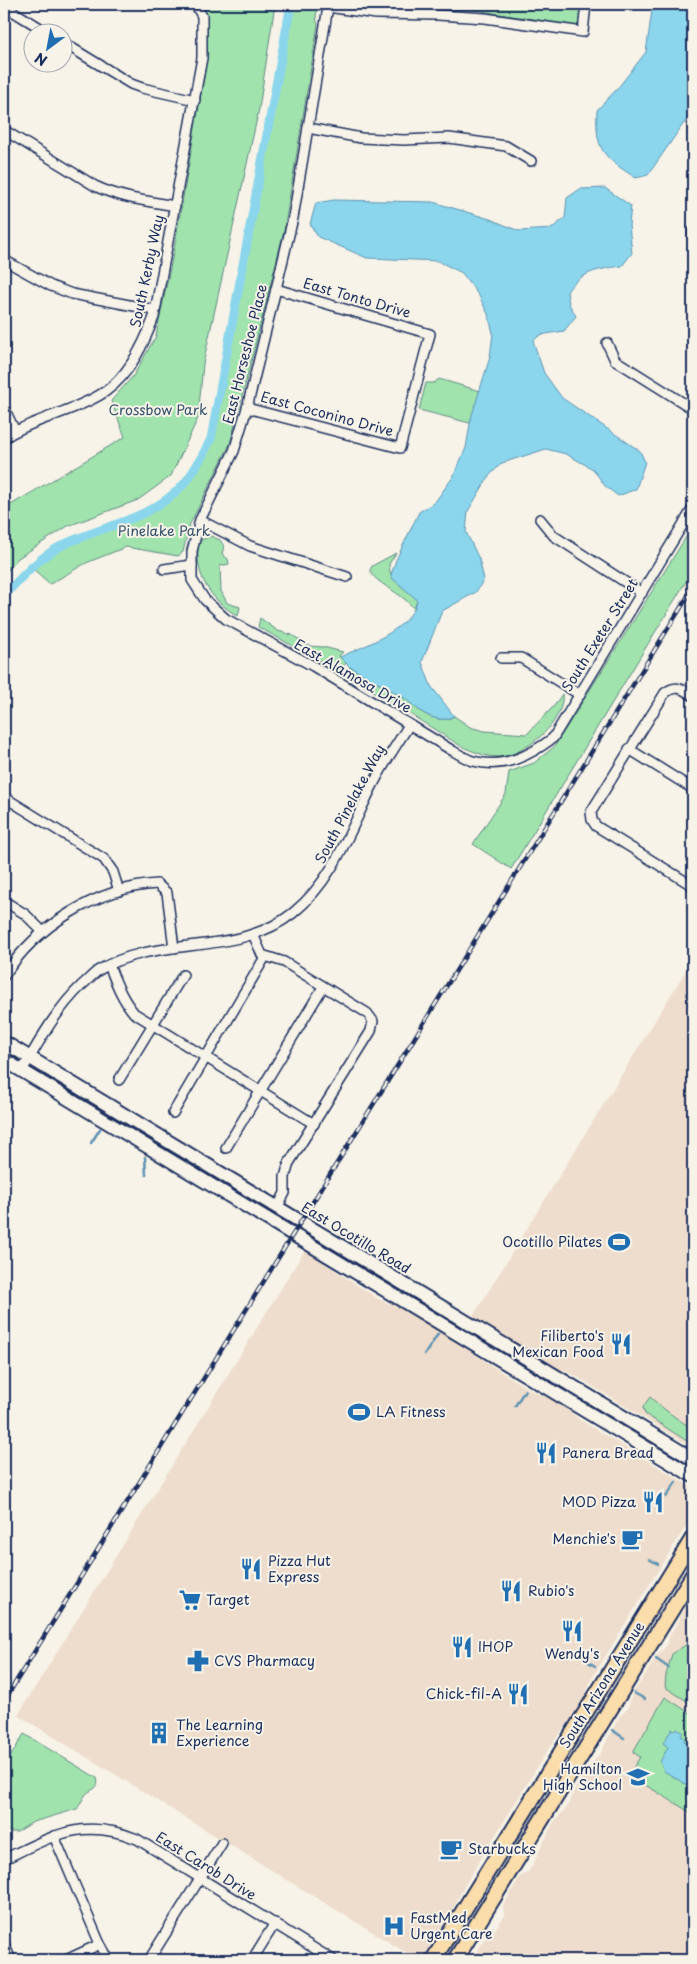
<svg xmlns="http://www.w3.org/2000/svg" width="697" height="1964" viewBox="0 0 697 1964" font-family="'Playpen Sans',sans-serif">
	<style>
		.built { fill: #edc }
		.green { fill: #a1e3ac; stroke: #5e8985 }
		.water { fill: #8bd6ec; stroke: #5e93b3 }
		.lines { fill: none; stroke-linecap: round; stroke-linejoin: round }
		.stream { stroke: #5e93b3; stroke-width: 2.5 }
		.canal { stroke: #8bd6ec; stroke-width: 9 }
		.minor-casing { stroke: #1b2f5e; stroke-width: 12 }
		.secondary-casing { stroke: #1b2f5e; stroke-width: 16 }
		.primary-casing { stroke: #1b2f5e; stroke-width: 18 }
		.minor { stroke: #f7f3e8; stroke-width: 9 }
		.secondary { stroke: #f7f3e8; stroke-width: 12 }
		.primary { stroke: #fbddab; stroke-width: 14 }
		.rail-casing { stroke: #1b2f5e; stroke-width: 4.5 }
		.rail { stroke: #f7f3e8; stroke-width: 2.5; stroke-dasharray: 8; stroke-linecap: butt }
		.labels { text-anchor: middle; stroke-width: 4; stroke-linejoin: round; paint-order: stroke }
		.street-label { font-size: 14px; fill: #1b2f5e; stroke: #f7f3e8 }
		.park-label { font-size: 14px; fill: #36536e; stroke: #f7f3e8 }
		.poi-label { font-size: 14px; fill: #1b2f5e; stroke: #f7f3e8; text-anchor: start }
	</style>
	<rect width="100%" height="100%" fill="#f7f3e8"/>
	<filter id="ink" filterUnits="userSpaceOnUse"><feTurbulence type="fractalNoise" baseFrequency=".02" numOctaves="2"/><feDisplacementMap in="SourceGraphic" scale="10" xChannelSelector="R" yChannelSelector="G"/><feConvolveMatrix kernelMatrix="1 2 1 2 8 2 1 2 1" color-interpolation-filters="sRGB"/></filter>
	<g filter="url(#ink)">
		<g class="built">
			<path d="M693 959V1448L574 1375 544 1362 472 1318Z"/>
			<path d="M305 1250 349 1280 382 1301 403 1308 444 1333 501 1372 532 1391 557 1401 580 1420 693 1488V1518L684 1529 592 1678 581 1705 549 1748 466 1883 449 1916 422 1960H418L18 1715Z"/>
			<path d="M693 1602V1960H471L486 1937 493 1933 504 1916 503 1906 519 1878 530 1870 553 1823 568 1806 576 1787 589 1766 600 1754 619 1717 628 1708 632 1695 657 1656 667 1645 670 1635 685 1609Z"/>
		</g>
		<g class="green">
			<path d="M197 4H275L259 109 203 364 198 418 171 476 138 500 68 526 18 558 4 575V509L125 437 111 401 134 375 156 336 174 249 205 71 206 15Z"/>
			<path d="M293 4H323C315 8 315 17 318 25L284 231 238 413 230 444 189 526 183 552 178 556 126 547 86 563 50 584 32 568C43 560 53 552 64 546 104 526 148 523 181 490 194 476 203 458 211 441Z"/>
			<path d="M347 4H582L580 22 575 27 476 10 368 6Z"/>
			<path d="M439 379 480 391 470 423 419 410 426 383H434Z"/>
			<path d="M693 526V570L511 869 473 844 506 794 509 772 534 763 554 747Z"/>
			<path d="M211 536 220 540 224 546 222 554 228 559 229 564 220 566 221 591 227 603 240 607 238 616C210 600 193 574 199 541Z"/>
			<path d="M396 553 389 564C390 586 407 585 417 601L414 609C411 605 407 601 403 598 394 590 372 580 370 570L372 566Z"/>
			<path d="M260 618 278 631 292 635 309 646 323 647 343 652 339 656 346 663 339 671 258 627Z"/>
			<path d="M350 667 406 699C418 711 438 726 454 716L470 727 484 731 527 734 554 706 562 694C566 721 525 756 498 757 485 757 472 751 461 746L344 673Z"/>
			<path d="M650 1397C663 1409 677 1419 693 1429V1445L645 1414 643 1407Z"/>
			<path d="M693 1640V1705L665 1687 666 1675 672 1654Z"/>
			<path d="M665 1697 693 1715V1814L629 1775 640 1757 633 1752Z"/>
			<path d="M24 1734 97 1778C100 1789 93 1788 86 1794 83 1798 80 1805 77 1809L33 1822 17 1832H9L4 1825V1767Z"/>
		</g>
		<g class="water">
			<path d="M653 4H693V110L648 175 636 178C603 157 595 151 597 110L617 89 646 52Z"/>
			<path d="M605 188 631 206 629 225 632 253 622 266C600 269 579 272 567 292L569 304 576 316 564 331 540 335 533 341 544 373 562 398 640 451 645 462 636 489 618 496 605 486 593 469 566 454 546 449 502 463 489 476 468 511 466 532 479 559 484 579 476 592 442 611 422 662 431 686 454 716C438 726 418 711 406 699L350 667 340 657C364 646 410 630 417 601L414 597 393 579 391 575 396 560 419 512 435 502 453 477 466 448 471 418 490 357 493 333 488 314 479 296 462 273 438 261 367 258 318 237 310 224 316 203 334 200 433 202 490 219 519 231 551 229 565 218 567 198 580 189Z"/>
			<path d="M677 1728 683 1732 681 1736 685 1738 684 1741 693 1747V1775L687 1785 664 1771 660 1762 668 1747 663 1743 672 1729 675 1730Z"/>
		</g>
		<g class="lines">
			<g class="stream">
				<path d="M91 1143 100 1129"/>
				<path d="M145 1157 146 1175"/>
				<path d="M425 1354 438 1334"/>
				<path d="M515 1406 525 1390"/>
				<path d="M666 1497 676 1482"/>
				<path d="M649 1559 658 1564"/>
				<path d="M656 1659 669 1668"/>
				<path d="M587 1661 595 1666"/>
				<path d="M634 1693 645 1699"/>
				<path d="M612 1730 624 1738"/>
			</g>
			<path class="canal" d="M4 596C22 576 40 556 65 544 106 525 151 519 183 485 195 472 203 454 211 439L291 4"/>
			<g class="minor-casing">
				<g id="minor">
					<path d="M586 4 583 32 485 18 438 15 376 14 328 7 293 218 276 289 247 408 234 451 200 520 192 551V580L205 600 226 619 313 666 453 751C459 754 466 759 473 761 504 769 529 756 553 738L693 508"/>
					<path d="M4 6 47 32"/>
					<path d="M62 42 131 84 142 88 195 100"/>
					<path d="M308 128 361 138 404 140 449 138 506 146 531 161"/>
					<path d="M4 130 95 186C120 198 147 201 175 206"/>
					<path d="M693 231V233"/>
					<path d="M4 260 51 286 72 294 155 310"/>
					<path d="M607 343 615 360 693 409"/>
					<path d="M4 408 15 431"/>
					<path d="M247 408 400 448 430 334 276 289"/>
					<path d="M4 438C20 427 39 421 57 414 73 408 92 401 106 391 130 374 144 344 154 317L202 58V16L195 4"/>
					<path d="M540 519 554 536 642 593"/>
					<path d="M200 520 250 546 347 577"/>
					<path d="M164 569 192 565"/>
					<path d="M501 658H521L580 695"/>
					<path d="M693 696C683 689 676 684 665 693L591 812 592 820 596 826 693 886"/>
					<path d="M629 749 693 789"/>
					<path d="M4 797 104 859 113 872 119 891"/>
					<path d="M4 901 25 914 43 932"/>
					<path d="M253 934 262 955 284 962 367 1013 373 1021 371 1031 289 1163 285 1177V1193L277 1208"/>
					<path d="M109 965C116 983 122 999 134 1013L314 1124"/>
					<path d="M4 976C36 926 97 888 157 884L167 893 174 948"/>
					<path d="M22 1071C40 1040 56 1010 82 985 88 980 93 974 99 970 159 934 237 958 293 913 335 879 350 829 374 783 384 763 397 744 409 725"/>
					<path d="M119 1080 183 975"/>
					<path d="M173 1113 265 957"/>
					<path d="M226 1148 323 987"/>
					<path d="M54 1836 100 1944 109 1960"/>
					<path d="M4 1859C53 1836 82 1817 137 1839L333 1960"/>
					<path d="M4 1944 11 1960"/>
					<path d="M66 1960 100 1944"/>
					<path d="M149 1960 222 1843"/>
					<path d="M252 1960 275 1923"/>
				</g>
			</g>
			<g class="secondary-casing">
				<g id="secondary">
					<path d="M4 1042 693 1459"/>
					<path d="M4 1060 693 1476"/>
				</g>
			</g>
			<g class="primary-casing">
				<g id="primary">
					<path d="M433 1960 693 1538"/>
					<path d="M455 1960 693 1575"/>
				</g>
			</g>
			<use href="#minor" class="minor"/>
			<use href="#secondary" class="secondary"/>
			<use href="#primary" class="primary"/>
			<g class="rail-casing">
				<path id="rail" d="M4 1701 693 588"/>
			</g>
			<use href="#rail" class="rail"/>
		</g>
	</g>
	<defs>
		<g id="stadium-bare" transform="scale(1.725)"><path d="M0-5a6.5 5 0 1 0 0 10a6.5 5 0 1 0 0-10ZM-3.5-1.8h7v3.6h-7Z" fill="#1f6fb2" stroke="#f7f3e8" stroke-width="2.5" paint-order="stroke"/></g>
		<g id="restaurant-bare" transform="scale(1.725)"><path d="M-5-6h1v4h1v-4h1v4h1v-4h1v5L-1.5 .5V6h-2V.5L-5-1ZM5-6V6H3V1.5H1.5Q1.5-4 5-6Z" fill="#1f6fb2" stroke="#f7f3e8" stroke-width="2.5" paint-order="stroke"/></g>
		<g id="cafe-bare" transform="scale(1.725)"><path d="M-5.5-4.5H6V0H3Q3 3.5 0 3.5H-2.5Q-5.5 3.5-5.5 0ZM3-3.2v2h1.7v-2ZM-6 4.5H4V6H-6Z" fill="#1f6fb2" stroke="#f7f3e8" stroke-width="2.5" paint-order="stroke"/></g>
		<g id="supermarket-bare" transform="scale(1.725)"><path d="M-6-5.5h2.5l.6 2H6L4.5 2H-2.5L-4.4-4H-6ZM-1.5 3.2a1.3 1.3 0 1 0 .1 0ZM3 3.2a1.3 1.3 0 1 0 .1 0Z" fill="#1f6fb2" stroke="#f7f3e8" stroke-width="2.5" paint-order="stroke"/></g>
		<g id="pharmacy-bare" transform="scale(1.725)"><path d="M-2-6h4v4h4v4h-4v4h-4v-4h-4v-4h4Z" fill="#1f6fb2" stroke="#f7f3e8" stroke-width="2.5" paint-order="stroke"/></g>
		<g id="building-bare" transform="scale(1.725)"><path d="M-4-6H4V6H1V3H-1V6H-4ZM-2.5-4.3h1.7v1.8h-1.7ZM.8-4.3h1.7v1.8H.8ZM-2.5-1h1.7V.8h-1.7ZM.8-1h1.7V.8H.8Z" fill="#1f6fb2" stroke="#f7f3e8" stroke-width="2.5" paint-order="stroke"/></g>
		<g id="school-bare" transform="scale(1.725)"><path d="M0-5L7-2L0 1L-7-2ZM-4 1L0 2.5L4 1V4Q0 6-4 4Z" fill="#1f6fb2" stroke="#f7f3e8" stroke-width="2.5" paint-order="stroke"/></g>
		<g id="hospital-bare" transform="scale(1.725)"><path d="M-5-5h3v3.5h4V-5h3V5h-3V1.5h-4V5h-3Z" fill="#1f6fb2" stroke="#f7f3e8" stroke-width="2.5" paint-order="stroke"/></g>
	</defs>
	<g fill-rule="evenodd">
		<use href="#stadium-bare" x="619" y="1242"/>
		<use href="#restaurant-bare" x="621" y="1344"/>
		<use href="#stadium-bare" x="359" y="1412"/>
		<use href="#restaurant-bare" x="546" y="1453"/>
		<use href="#restaurant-bare" x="653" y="1502"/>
		<use href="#cafe-bare" x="632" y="1539"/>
		<use href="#restaurant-bare" x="251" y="1569"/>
		<use href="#restaurant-bare" x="511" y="1591"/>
		<use href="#supermarket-bare" x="190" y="1600"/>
		<use href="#restaurant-bare" x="572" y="1631"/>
		<use href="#restaurant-bare" x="462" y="1647"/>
		<use href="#pharmacy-bare" x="198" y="1661"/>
		<use href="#restaurant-bare" x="518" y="1694"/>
		<use href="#building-bare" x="159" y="1733"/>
		<use href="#school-bare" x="638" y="1777"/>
		<use href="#cafe-bare" x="451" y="1849"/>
		<use href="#hospital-bare" x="394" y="1926"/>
	</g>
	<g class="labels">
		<g class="street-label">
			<text transform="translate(147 271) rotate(-78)" y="5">South Kerby Way</text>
			<text transform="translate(357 298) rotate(16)" y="5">East Tonto Drive</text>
			<text transform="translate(245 354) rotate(-76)" y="5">East Horseshoe Place</text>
			<text transform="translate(327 414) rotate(15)" y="5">East Coconino Drive</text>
			<text transform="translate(600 635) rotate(-58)" y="5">South Exeter Street</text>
			<text transform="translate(353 676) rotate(30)" y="5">East Alamosa Drive</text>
			<text transform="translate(350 804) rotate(-62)" y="5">South Pinelake Way</text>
			<text transform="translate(356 1238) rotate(31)" y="5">East Ocotillo Road</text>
			<text transform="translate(602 1685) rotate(-58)" y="5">South Arizona Avenue</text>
			<text transform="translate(206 1866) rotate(32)" y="5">East Carob Drive</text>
		</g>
		<g class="park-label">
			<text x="158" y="415">Crossbow Park</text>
			<text x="164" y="536">Pinelake Park</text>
		</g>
		<g class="poi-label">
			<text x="602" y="1247" text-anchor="end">Ocotillo Pilates</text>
			<text x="604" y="1341" text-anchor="end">Filiberto's<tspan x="604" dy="16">Mexican Food</tspan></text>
			<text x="376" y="1417">LA Fitness</text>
			<text x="562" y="1458">Panera Bread</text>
			<text x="636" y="1507" text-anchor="end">MOD Pizza</text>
			<text x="616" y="1544" text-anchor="end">Menchie's</text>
			<text x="268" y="1566">Pizza Hut<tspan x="268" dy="16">Express</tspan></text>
			<text x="528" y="1596">Rubio's</text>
			<text x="206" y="1605">Target</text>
			<text x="478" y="1652">IHOP</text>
			<text x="572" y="1659" text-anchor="middle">Wendy's</text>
			<text x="214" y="1666">CVS Pharmacy</text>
			<text x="502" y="1699" text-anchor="end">Chick-fil-A</text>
			<text x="176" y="1730">The Learning<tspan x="176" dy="16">Experience</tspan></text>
			<text x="622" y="1774" text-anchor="end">Hamilton<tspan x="622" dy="16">High School</tspan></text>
			<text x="468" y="1854">Starbucks</text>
			<text x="410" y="1923">FastMed<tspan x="410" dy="16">Urgent Care</tspan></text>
		</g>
	</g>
	<rect width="697" height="1964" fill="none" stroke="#f7f3e8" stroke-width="20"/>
	<rect x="10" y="10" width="677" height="1944" fill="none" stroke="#1b2f5e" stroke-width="2" filter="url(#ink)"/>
	<g transform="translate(48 48) rotate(212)"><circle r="24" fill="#f7f3e8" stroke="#9fa5b1"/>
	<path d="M0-4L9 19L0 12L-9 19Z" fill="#1f6fb2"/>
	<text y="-8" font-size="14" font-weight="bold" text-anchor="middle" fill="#1b2f5e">N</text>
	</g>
</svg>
